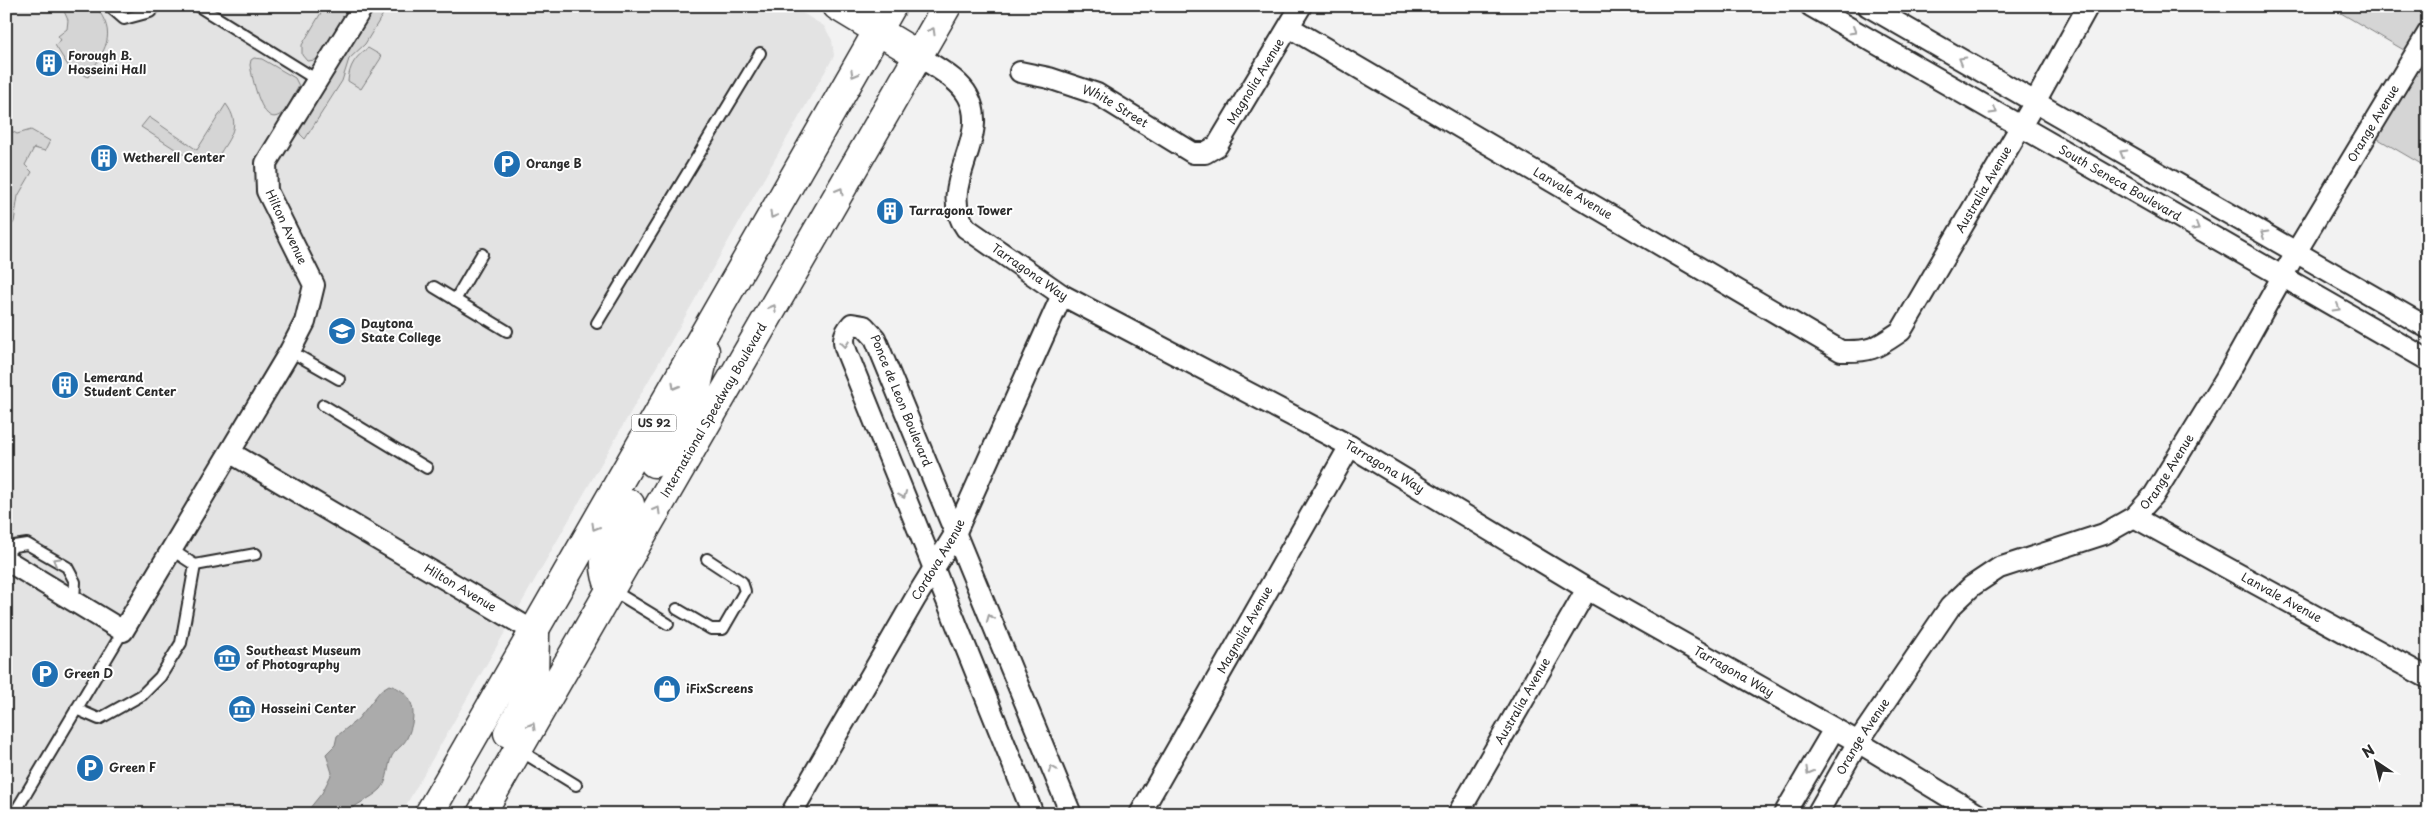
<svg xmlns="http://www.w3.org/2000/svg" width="2434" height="820" viewBox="0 0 2434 820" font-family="'Playpen Sans',sans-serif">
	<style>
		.built { fill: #e3e3e3 }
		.green { fill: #d5d5d5; stroke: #808080 }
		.water { fill: #ababab; stroke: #787878 }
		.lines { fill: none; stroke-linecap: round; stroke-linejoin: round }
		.lane-casing { stroke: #2b2b2b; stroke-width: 14 }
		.street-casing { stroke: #2b2b2b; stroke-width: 24 }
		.secondary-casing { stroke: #2b2b2b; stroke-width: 31 }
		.primary-casing { stroke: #2b2b2b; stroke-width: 31 }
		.lane { stroke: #fff; stroke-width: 10 }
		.street { stroke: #fff; stroke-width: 20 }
		.secondary { stroke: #fff; stroke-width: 28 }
		.primary { stroke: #fff; stroke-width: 28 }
		.oneway { stroke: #a0a0a0 }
		.labels { text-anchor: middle; stroke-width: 4; stroke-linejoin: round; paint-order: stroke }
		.shield { fill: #fff; stroke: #6b6b6b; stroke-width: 1 }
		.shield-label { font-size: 11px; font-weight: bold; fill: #2b2b2b }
		.poi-label { font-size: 12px; font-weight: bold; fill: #2b2b2b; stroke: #fff; text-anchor: start }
		.street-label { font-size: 12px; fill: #2b2b2b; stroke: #fff }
	</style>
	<rect width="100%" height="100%" fill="#f2f2f2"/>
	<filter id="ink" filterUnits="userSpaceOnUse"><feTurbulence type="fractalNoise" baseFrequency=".02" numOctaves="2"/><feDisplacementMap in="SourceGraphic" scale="10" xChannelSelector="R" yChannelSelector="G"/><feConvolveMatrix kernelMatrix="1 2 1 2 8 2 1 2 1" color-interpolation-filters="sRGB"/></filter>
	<g filter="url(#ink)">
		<path class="built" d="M6 6H791L824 26 832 40 834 56 401 814H6Z"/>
		<g class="green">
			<path d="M68 6H95C119 35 104 50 88 77L76 70 72 72 55 45 61 40 58 36 67 29 68 20 63 9Z"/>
			<path d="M325 6H351L316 60 307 61 302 55V45Z"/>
			<path d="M375 6H388L365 44 349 59 342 81 305 139 300 134 298 127Z"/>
			<path d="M2329 6H2428V168L2368 133 2414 56Z"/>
			<path d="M368 48 380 55 381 58 361 89 348 81C349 66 356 56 368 48Z"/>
			<path d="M254 58 262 59 295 78 299 86C294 94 289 107 282 113 262 132 252 75 250 65L251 60Z"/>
			<path d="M226 104C242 126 230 136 218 157L195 162 141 127 149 117 197 150Z"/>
			<path d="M6 128 17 134 31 130 50 141 45 151 34 148 25 165 32 172 18 196 14 222 6 234Z"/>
		</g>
		<path class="water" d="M389 685C415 692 418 715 407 738 404 745 396 749 392 756 387 766 389 779 381 789 371 799 356 803 346 814H305L322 793 332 773 326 754 335 745 337 736 358 719 381 690Z"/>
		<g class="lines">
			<g class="lane-casing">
				<g id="lane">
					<path d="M109 6 124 19 150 12 156 6"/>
					<path d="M198 6 317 80"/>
					<path d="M434 287 507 331"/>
					<path d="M455 300 482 254"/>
					<path d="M597 323 760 53"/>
					<path d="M290 351 339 379"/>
					<path d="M323 405 427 468"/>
					<path d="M172 550 195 565 256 554"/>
					<path d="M6 554 14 546 27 544 67 567 75 582 74 601"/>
					<path d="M612 590 668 624"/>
					<path d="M677 609 711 629H723L745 591 742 582 707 559"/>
					<path d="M76 709 99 719 142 695 160 677 173 656 181 643 195 565"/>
					<path d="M519 750 576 785"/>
					<path d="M14 814 123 631"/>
				</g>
			</g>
			<g class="street-casing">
				<g id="street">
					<path id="s1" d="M1811 6 2428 360"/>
					<path d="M1868 6 2428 328"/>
					<path id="s2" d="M1289 27 1841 351C1872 352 1876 348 1901 331L2035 102 2088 6"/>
					<path id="s3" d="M918 55C934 67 958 78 968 96 992 139 935 186 966 228L1062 295 1350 446 1587 589 1858 742 1977 814"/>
					<path id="s4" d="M1020 72 1049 78 1097 94 1193 153H1205L1217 146 1301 6"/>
					<path id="s5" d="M231 453 535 632"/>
					<path id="s6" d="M2134 517 2428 678"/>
					<path d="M6 560 123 631 290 351 305 322 314 285 267 191 266 163 363 6"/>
					<path id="s7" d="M791 814 915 599 955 534 1062 295"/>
					<path id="s8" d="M1033 814 847 353C842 341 843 334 852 324L864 326 875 338 1071 814"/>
					<path id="s9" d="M1140 814 1350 446"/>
					<path id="s10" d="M1458 814 1587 589"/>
					<path d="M1784 814 1834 729"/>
					<path id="s11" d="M1817 814 1858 742 1950 607 1972 586 1999 568 2104 534 2134 517 2154 495 2224 381 2296 252 2428 33"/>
				</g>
			</g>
			<g class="secondary-casing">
				<path id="secondary" d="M837 6 918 55"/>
			</g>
			<g class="primary-casing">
				<g id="primary">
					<path d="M654 463 697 387 705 351"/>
					<path d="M611 589C595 555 613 534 630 504"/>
					<path d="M508 733 520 711 534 679 535 634"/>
					<path d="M429 814 892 6"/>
					<path id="s12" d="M481 814 947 6"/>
				</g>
			</g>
			<use href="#lane" class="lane"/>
			<use href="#street" class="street"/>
			<use href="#secondary" class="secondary"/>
			<use href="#primary" class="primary"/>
		</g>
		<defs><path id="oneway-chevron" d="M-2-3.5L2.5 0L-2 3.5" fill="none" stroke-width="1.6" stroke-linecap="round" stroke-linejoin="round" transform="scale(1.25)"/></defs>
		<g class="oneway">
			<use href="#oneway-chevron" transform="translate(932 31) rotate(-60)"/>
			<use href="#oneway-chevron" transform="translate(1853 31) rotate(30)"/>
			<use href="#oneway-chevron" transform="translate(1962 60) rotate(-150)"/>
			<use href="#oneway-chevron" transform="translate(854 74) rotate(120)"/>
			<use href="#oneway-chevron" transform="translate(1994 111) rotate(30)"/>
			<use href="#oneway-chevron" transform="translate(2123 153) rotate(-150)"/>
			<use href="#oneway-chevron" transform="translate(840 191) rotate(-60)"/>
			<use href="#oneway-chevron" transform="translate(773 215) rotate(120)"/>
			<use href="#oneway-chevron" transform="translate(2196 227) rotate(30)"/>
			<use href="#oneway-chevron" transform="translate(2264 234) rotate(-150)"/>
			<use href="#oneway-chevron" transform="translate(773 308) rotate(-60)"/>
			<use href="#oneway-chevron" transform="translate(2337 308) rotate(30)"/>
			<use href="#oneway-chevron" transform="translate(845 344) rotate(83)"/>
			<use href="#oneway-chevron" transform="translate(675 386) rotate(120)"/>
			<use href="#oneway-chevron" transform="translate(903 495) rotate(68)"/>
			<use href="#oneway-chevron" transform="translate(657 510) rotate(-60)"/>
			<use href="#oneway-chevron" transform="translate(595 527) rotate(120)"/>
			<use href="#oneway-chevron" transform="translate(56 561) rotate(-150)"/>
			<use href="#oneway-chevron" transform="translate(990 618) rotate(-112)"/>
			<use href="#oneway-chevron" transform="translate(532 726) rotate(-60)"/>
			<use href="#oneway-chevron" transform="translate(1052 769) rotate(-112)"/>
			<use href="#oneway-chevron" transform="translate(1809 771) rotate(120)"/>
		</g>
	</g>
	<defs>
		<g id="building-disc" transform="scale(1.4375)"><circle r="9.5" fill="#1f6fb2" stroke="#fff"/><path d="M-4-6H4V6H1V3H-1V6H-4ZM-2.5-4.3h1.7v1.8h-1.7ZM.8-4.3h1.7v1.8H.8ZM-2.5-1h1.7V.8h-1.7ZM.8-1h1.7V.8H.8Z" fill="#fff"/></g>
		<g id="parking-disc" transform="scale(1.4375)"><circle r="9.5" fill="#1f6fb2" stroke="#fff"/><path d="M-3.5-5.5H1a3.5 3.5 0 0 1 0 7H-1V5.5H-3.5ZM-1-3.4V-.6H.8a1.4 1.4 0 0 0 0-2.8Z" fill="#fff"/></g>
		<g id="university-disc" transform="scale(1.4375)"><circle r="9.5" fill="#1f6fb2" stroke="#fff"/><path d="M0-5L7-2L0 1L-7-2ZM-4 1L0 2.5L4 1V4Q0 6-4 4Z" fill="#fff"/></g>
		<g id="museum-disc" transform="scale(1.4375)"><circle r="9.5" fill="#1f6fb2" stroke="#fff"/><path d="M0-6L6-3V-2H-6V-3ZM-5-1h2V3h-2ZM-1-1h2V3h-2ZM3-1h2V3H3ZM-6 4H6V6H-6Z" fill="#fff"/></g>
		<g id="shop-disc" transform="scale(1.4375)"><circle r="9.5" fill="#1f6fb2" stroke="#fff"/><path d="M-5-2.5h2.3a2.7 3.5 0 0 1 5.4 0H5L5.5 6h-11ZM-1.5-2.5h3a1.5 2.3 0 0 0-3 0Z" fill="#fff"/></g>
	</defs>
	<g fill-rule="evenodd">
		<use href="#building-disc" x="49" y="63"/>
		<use href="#building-disc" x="104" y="158"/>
		<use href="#parking-disc" x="507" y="164"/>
		<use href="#building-disc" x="890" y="211"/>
		<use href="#university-disc" x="342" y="331"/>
		<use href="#building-disc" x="65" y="385"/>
		<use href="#museum-disc" x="227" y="658"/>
		<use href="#parking-disc" x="45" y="674"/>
		<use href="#shop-disc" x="667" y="689"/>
		<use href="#museum-disc" x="242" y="709"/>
		<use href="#parking-disc" x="90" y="768"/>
	</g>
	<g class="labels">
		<rect class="shield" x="631.5" y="414.5" width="45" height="17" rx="4"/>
		<g class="shield-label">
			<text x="654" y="427">US 92</text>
		</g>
		<g class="poi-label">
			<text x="68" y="60">Forough B.<tspan x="68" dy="14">Hosseini Hall</tspan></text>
			<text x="123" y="162">Wetherell Center</text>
			<text x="526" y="168">Orange B</text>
			<text x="909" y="215">Tarragona Tower</text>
			<text x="361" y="328">Daytona<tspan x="361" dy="14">State College</tspan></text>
			<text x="84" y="382">Lemerand<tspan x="84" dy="14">Student Center</tspan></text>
			<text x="246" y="655">Southeast Museum<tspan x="246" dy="14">of Photography</tspan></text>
			<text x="64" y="678">Green D</text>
			<text x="686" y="693">iFixScreens</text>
			<text x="261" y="713">Hosseini Center</text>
			<text x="109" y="772">Green F</text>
		</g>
		<g class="street-label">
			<text dy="4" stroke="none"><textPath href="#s4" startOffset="294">Magnolia Avenue</textPath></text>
			<text dy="4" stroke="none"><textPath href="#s4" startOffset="102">White Street</textPath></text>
			<text dy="4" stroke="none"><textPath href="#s11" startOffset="915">Orange Avenue</textPath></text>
			<text dy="4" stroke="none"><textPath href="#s1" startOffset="356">South Seneca Boulevard</textPath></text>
			<text dy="4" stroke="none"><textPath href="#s2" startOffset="869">Australia Avenue</textPath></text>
			<text dy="4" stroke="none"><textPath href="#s2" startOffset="329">Lanvale Avenue</textPath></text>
			<text transform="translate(286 227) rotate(65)" y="4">Hilton Avenue</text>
			<text dy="4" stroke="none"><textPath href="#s3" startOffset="280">Tarragona Way</textPath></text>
			<text dy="4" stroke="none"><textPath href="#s8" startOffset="625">Ponce de Leon Boulevard</textPath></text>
			<text dy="4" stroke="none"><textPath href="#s12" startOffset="466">International Speedway Boulevard</textPath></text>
			<text dy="4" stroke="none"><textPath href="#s3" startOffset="685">Tarragona Way</textPath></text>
			<text dy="4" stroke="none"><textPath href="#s11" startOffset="510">Orange Avenue</textPath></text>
			<text dy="4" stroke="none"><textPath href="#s7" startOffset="294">Cordova Avenue</textPath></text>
			<text dy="4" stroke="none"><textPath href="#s5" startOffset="266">Hilton Avenue</textPath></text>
			<text dy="4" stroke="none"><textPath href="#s6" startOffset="168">Lanvale Avenue</textPath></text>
			<text dy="4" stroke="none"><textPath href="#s9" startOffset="212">Magnolia Avenue</textPath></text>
			<text dy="4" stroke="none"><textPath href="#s3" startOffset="1090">Tarragona Way</textPath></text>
			<text dy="4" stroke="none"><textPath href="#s10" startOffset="130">Australia Avenue</textPath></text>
			<text dy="4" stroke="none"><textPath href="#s11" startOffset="90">Orange Avenue</textPath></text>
		</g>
	</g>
	<rect width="2434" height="820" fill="none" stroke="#fff" stroke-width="25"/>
	<rect x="12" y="12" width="2409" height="795" fill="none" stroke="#2b2b2b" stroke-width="2" filter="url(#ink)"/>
	<g transform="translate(2376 762) rotate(325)" stroke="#ffffff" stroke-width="4" paint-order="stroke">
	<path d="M0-4L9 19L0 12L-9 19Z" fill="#2b2b2b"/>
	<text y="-8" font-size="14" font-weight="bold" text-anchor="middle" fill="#2b2b2b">N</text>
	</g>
</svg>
